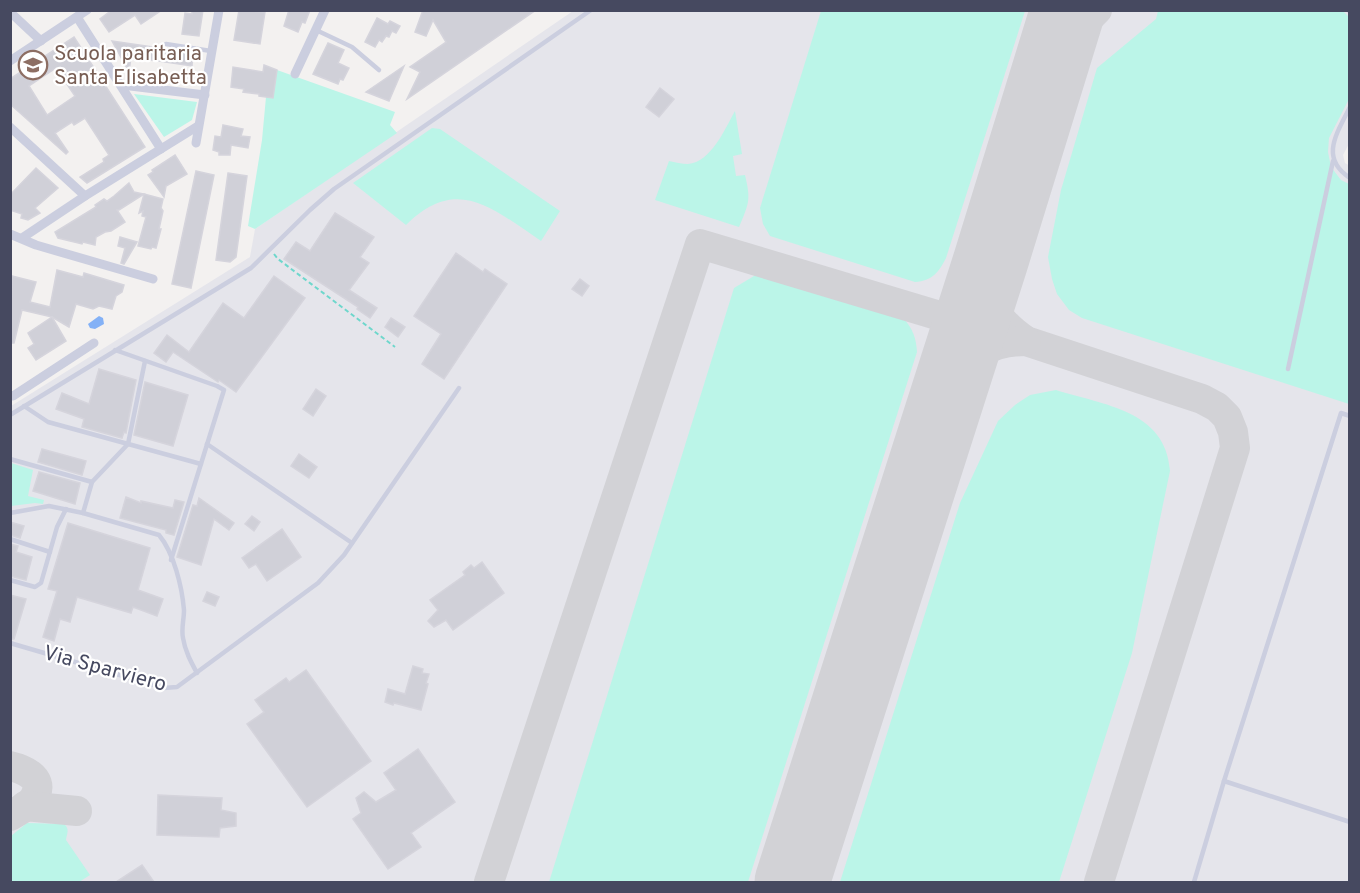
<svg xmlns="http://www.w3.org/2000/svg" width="1360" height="893" viewBox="0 0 1360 893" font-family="Overpass,sans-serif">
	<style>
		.airport { fill: #e5e5eb }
		.green { fill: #bbf5e8 }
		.water { fill: #83b1f6 }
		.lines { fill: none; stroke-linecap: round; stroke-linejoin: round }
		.taxiway { stroke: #d2d2d6; stroke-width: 30 }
		.runway { stroke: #d2d2d6; stroke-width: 75 }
		.building { fill: #d0d0d8; stroke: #d5d4dc; stroke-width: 1.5; fill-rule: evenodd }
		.path { stroke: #6ed7cc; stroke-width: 2; stroke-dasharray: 4.5 3; stroke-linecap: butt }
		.service { stroke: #cbcedf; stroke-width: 4.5 }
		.minor { stroke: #cbcedf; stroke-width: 9 }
		.labels { text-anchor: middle; stroke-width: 4.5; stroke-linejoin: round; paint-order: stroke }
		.education-label { font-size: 21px; fill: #785e54; stroke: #fff; text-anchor: start }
		.street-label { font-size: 21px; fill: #464960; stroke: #fff }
	</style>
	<rect width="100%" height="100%" fill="#f3f1f0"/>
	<path class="airport" d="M573 11H1349L1350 142 1343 155 1345 163 1350 166 1349 882H11V406L250 257 255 229Z"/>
	<g class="green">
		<path d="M1342 10 1349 17V99L1329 138 1328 152 1331 167 1341 180 1349 184V404L1082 318 1069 310 1057 294 1052 279 1048 257 1061 190 1097 68 1156 19 1158 11Z"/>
		<path d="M821 11H1025L946 258C939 272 932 281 915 282L770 236 763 224 760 208Z"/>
		<path d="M277 70 395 112 390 125 397 133 255 229 248 226 262 140 266 97Z"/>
		<path d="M134 94 197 102 192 120 164 137Z"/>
		<path d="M735 111 742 154 733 156 736 176 745 175C751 200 749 203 739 227L655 200 669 161C675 162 682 164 688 164 711 162 725 129 735 111Z"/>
		<path d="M432 128 440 129 560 211 541 241C493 209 457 174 406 225L353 183Z"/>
		<path d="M765 275 904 319C913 329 916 338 917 352L748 882H549L734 288 754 276Z"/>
		<path d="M1056 390C1103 405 1166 410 1170 471L1132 653 1059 882H840L960 503 998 421 1015 405 1030 395Z"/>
		<path d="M11 463 33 470 28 496 44 500 43 504 35 503 11 506Z"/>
		<path d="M27 823 64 824C70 829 67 833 66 840L90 875 79 882H11V836Z"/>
	</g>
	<path class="water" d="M99 316 103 318 104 324 95 329 90 328 88 324Z"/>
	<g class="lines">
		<g class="taxiway">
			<path d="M1053 58 1065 42 1097 10"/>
			<path d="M991 260C986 300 992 318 1026 341L1202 399 1217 407 1227 417 1233 432 1235 448 1099 882"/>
			<path d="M950 386C970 356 988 341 1026 341"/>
			<path d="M10 766C23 769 43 777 36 794 33 804 18 811 10 816"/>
			<path d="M25 806 77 811"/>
			<path d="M489 882 700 244 970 325"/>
		</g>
		<path class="runway" d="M792 882 991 260 1068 10"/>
	</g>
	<g class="building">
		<path d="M112 10H162L141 24 135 15 109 32 100 19Z"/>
		<path d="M192 10H203L199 36 182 34 185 13 192 14Z"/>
		<path d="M239 10 265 12 260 44 234 40Z"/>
		<path d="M289 10H310L305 23 302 22 298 32 284 26Z"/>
		<path d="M423 10H536L407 99 420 72 410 67 446 42 433 20 426 36 415 32Z"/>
		<path d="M377 18 388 24 390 21 400 26 396 33 392 31 389 37 386 36 382 42 379 40 375 47 365 42Z"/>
		<path d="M74 37 145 147 87 183 80 177 104 162 103 159 109 155 85 118 74 125 72 122 55 133 68 152 66 154 10 104V79ZM56 68 75 96 47 115 29 86Z"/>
		<path d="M112 41 193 53 192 66 131 57 129 72Z"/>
		<path d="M328 43 344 50 338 63 349 68 343 80 340 79 338 84 313 74Z"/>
		<path d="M264 65 277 70 273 98 259 96V94L243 92 244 89 231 87 233 67 263 72Z"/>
		<path d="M404 66 389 101 366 92Z"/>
		<path d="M660 88 674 99 659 117 646 107Z"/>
		<path d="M223 125 243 129 241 136 250 137 248 148 231 145 230 155H219V152L213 150 215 136 221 137Z"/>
		<path d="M175 155 187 174 166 186 164 197 148 175 153 172 152 170Z"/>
		<path d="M36 168 58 188 35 208 40 213 28 220 21 218 22 214 10 210V195Z"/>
		<path d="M196 171 214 175 191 288 172 284Z"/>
		<path d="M228 173 247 176 236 257 230 262 216 260Z"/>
		<path d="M129 183 134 192 144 194 119 210H117L125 222 111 231 105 232 96 237 95 245 83 242 82 244 58 238 55 232 96 207 95 205 104 199 107 201 114 196Z"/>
		<path d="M144 194 163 199 161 208 163 211 159 229H161L156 248 152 247 151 249 138 246 146 217 142 216 143 211 139 213Z"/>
		<path d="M335 213 374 237 360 257 369 263 349 290 377 308 370 318 357 309 358 307 284 259 296 242 310 251Z"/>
		<path d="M120 237 137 242 124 264 121 263 125 248 118 246Z"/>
		<path d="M456 253 483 272 485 269 507 284 444 379 422 364 441 334 414 316Z"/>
		<path d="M57 270 83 277 84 273 124 285 122 292 116 296 112 309 99 306 93 309 76 304 69 327 52 317 22 310 14 343H10L12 276 36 282 30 302 50 307Z"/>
		<path d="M274 276 305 298 236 392 219 380 218 382 173 352 166 362 154 353 167 335 189 352 223 303 244 318Z"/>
		<path d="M580 279 589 286 582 296 572 289Z"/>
		<path d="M52 317 66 341 36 360 28 348 34 344 28 333Z"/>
		<path d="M391 318 405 327 398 337 385 327Z"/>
		<path d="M99 369 136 380 126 433 124 432 122 438 82 427 84 419 56 409 62 393 89 404Z"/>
		<path d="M145 382 188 395 173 446 134 435Z"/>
		<path d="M316 389 326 396 313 416 303 409Z"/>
		<path d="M42 449 86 461 82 475 38 462Z"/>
		<path d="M299 454 317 467 309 478 291 466Z"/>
		<path d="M39 472 80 483 75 504 33 491Z"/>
		<path d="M126 497 141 503V501L173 508 175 500 184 502 174 535 166 533V530L120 518Z"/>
		<path d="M199 498 234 523 229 530 214 519 201 565 177 557 193 505 197 506Z"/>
		<path d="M252 516 260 522 254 531 245 524Z"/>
		<path d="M10 522 24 526 20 538 10 535Z"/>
		<path d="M68 523 150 548 138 590 163 599 157 616 133 607 131 613 77 597 70 622 60 619 54 641 43 637 57 591 48 589Z"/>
		<path d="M282 529 301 557 267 581 256 564 249 568 242 558Z"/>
		<path d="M10 544 18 546 16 552 32 557 26 580 10 576Z"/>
		<path d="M482 562 504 593 453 630 446 620 434 627 428 621 438 610 430 600 465 575 463 572 471 565 474 568Z"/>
		<path d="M207 592 219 597 215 606 203 601Z"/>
		<path d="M10 595 26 599 14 639H10Z"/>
		<path d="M413 666 423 669 422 673 429 674 426 683 428 684 421 710 394 703 393 705 385 702 388 689 405 694Z"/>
		<path d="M306 670 371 761 307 807 247 724 264 712 255 700 286 678 289 682Z"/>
		<path d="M418 749 455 802 411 833 421 847 388 869 353 819 361 813 356 798 364 792 376 802 396 790 384 773Z"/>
		<path d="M158 795 222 798 221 810 236 813V826L220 828 219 837 157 835Z"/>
		<path d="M142 865 154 882H116Z"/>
	</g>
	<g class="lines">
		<path class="path" d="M274 254 278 259 395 347"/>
		<g class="service">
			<path d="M1348 10 1350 12"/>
			<path d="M316 30 352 47 379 70"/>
			<path d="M166 44 211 51"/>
			<path d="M1350 107C1337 133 1319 158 1350 178"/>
			<path d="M115 350 217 386 224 390 171 560"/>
			<path d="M1288 369 1333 161"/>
			<path d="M24 406 48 422 201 464"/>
			<path d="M10 415 251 268 310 210 334 189 591 10"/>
			<path d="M207 444 352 543"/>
			<path d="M10 459 92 482"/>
			<path d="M10 513 49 506 83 513 159 535C174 553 182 587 184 610 184 620 181 629 183 638 185 651 191 662 197 673"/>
			<path d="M83 513 92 482 128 444 145 361"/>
			<path d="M10 539 50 552"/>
			<path d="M10 580 35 587 41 583 57 527 66 509"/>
			<path d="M10 643 164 688 177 687 318 583 344 555 459 388"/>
			<path d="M1224 781 1341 413 1350 416"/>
			<path d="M1194 882 1224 781 1350 822"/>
		</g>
		<g class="minor">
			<path d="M10 12 41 41"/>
			<path d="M77 17 161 149"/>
			<path d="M10 61 87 10"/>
			<path d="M295 74 325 10"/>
			<path d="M122 85 205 95"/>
			<path d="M10 127 85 196"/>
			<path d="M196 143 219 10"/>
			<path d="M10 234 36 245 153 279"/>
			<path d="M22 238 85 196 198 126"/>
			<path d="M10 395 13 396 94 343"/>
		</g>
	</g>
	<defs>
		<g id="school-ring" transform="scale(1.5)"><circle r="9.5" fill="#fff" stroke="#8d6e63" stroke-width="1.5"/><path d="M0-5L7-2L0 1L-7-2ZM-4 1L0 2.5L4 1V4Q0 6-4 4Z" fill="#8d6e63"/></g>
	</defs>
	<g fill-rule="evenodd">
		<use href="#school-ring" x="33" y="65"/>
	</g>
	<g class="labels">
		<g class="education-label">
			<text x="54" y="60">Scuola paritaria<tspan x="54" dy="24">Santa Elisabetta</tspan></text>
		</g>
		<g class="street-label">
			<text transform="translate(105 668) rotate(15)" y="7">Via Sparviero</text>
		</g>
	</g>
	<rect width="1360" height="893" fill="none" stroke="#464960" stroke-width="24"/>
</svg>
